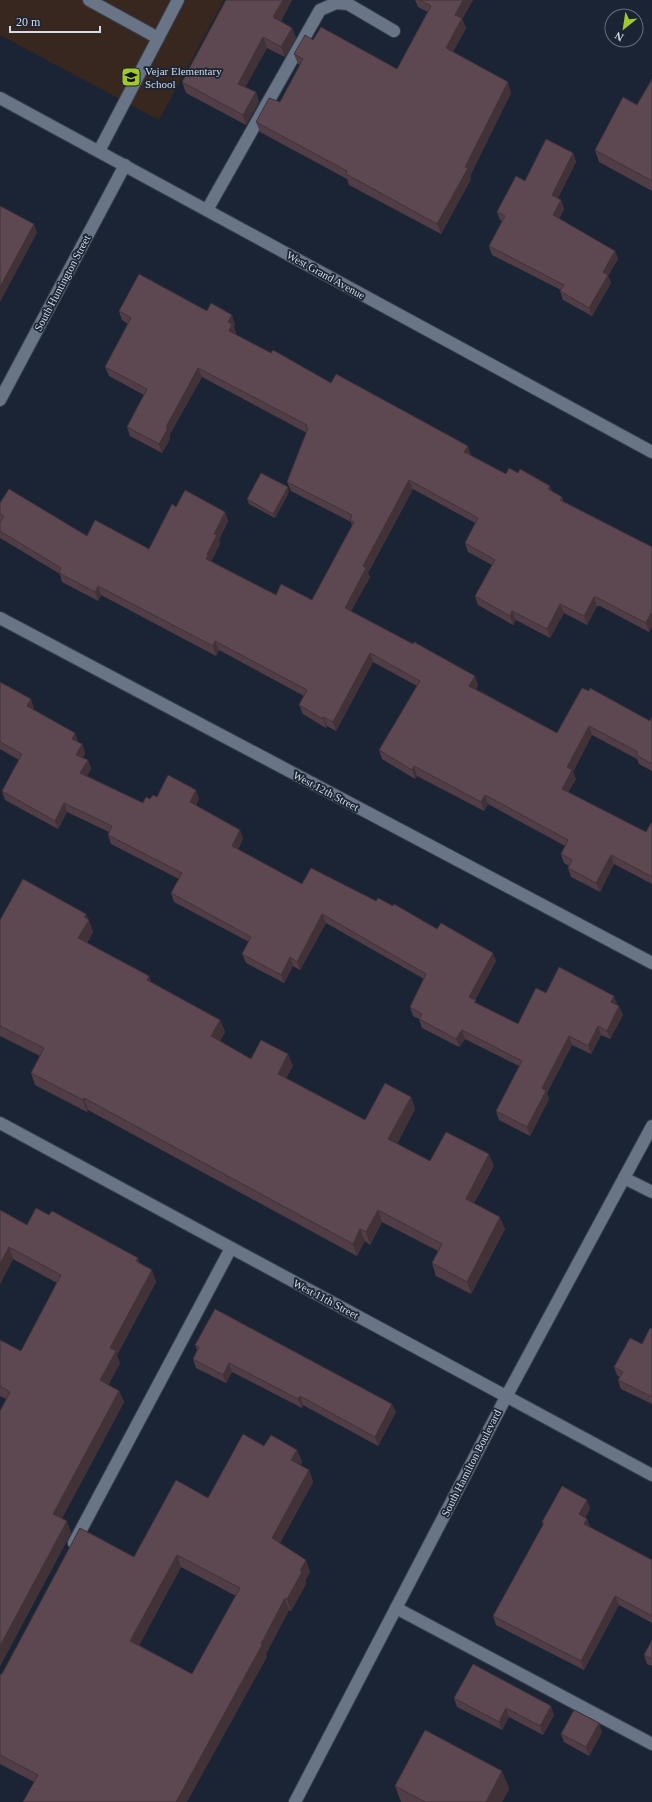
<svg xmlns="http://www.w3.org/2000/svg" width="652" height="1802" viewBox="0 0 652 1802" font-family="Georgia,serif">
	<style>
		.education { fill: #38271e }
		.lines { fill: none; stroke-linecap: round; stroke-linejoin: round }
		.service-casing { stroke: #383f4c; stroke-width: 14 }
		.minor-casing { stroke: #383f4c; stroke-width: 14 }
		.tertiary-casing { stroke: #383f4c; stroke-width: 14 }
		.service { stroke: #697587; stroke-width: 12 }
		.minor { stroke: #697587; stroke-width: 12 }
		.tertiary { stroke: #697587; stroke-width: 12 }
		.wall { fill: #503d45; fill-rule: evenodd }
		.shaded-wall { fill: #413238 }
		.building { fill: #5d4750; stroke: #413238; fill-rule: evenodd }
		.labels { text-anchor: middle; stroke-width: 3.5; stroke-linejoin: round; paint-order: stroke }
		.poi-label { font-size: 11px; fill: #d6dce7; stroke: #1b2434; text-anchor: start }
		.street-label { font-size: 11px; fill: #d6dce7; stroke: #1b2434 }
	</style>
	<rect width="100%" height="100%" fill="#1b2434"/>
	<path class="education" d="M0 0H224L159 120 0 35Z"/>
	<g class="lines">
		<g class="service-casing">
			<g id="service">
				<path d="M89 0 158 38"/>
				<path d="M99 151 178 0"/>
				<path d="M207 210 320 10 336 3 348 4 394 31"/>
				<path d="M624 1178 652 1192"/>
				<path d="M74 1543 231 1248"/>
				<path d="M396 1608 652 1744"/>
			</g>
		</g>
		<g class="minor-casing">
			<g id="minor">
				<path d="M0 400 125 165"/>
				<path d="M0 618 652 963"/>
				<path d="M0 1123 652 1475"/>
			</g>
		</g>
		<g class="tertiary-casing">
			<g id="tertiary">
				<path d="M0 98 652 452"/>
				<path d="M295 1802 506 1397 652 1126"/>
			</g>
		</g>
		<use href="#service" class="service"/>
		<use href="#minor" class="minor"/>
		<use href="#tertiary" class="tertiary"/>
	</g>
	<g class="wall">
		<path d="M226 0H292L281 21 292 28 296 38 285 57 267 48 245 87 256 92 259 102 246 125 186 93 182 82Z"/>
		<path d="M415 0H473L462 19 466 28 453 52 511 93 470 176 471 179 441 234 349 185 347 179 260 132 256 122 280 102 300 65 298 64 294 54 313 40 397 69 428 12 418 7Z"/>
		<path d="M652 79V191L599 162 595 150 637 105Z"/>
		<path d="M573 153 576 162 558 198 561 200 564 209 559 219 615 251 618 259 608 276 611 283 592 316 563 300 560 291 561 290 492 255 489 246 502 221 500 220 497 212 525 181Z"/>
		<path d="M119 311H207L235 324 234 327 236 333 235 335 471 455 506 474 552 492 562 497 563 501 652 547V626L649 632 600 606H597L587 625 564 613 550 638 516 620 513 625 478 605 475 596 492 565 468 552 465 543 475 523 413 489 368 573 370 577 351 611 478 685 476 689 557 733 582 688 650 721 652 717V771L639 764 637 759 592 735 573 772 576 779 568 792 646 832 652 823V884L614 864 600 892 571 877 568 868 569 866 564 863 561 854 565 846 488 804 484 811 417 776 415 779 382 759 379 750 417 686 373 662 336 731 327 726 326 728 303 714 299 705 304 696 219 650 216 656 101 595 98 601 62 582 60 574 0 538V503L87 536 149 549 176 507 225 512 228 521 219 540 220 544 211 561 276 595 312 600 352 526 351 522 291 491 287 482 307 433 202 377 170 434V439L162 453 130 436 127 427 144 395 109 376 105 367 128 324 122 320Z"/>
		<path d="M289 492 275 518 249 504 247 499Z"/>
		<path d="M0 682 34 708 33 710 78 741V742L82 744 85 753 83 758 88 760 91 769 87 776 143 803 150 799 157 797 199 798 196 806 243 838 238 850 302 884 376 901 393 906 437 929 496 961 475 1000 476 1003 518 1024 546 993 617 1004 623 1015 610 1039 601 1035 591 1054 572 1045 547 1093 549 1099 530 1136 499 1120 496 1111 519 1066 465 1039 459 1047 422 1028 419 1019 413 1016 410 1007 424 979 326 923 300 970 293 966 284 983 246 963 242 954 249 942 174 902 171 893 179 879 111 844 108 835 109 832 67 812 58 829 5 800 2 791 19 760 0 749Z"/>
		<path d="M86 914 93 932 87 943 151 982 220 1020 225 1032 220 1041 251 1059 293 1066 286 1078 365 1120 411 1097 415 1109 397 1144 430 1161 494 1166 474 1203 505 1229 471 1294 436 1276 432 1263 438 1251 382 1222 370 1245 365 1241 357 1256 88 1110 87 1112 35 1085 31 1073 40 1056 0 1036V920Z"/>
		<path d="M0 1210 27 1225 140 1263 156 1282 117 1355 120 1363 108 1385 119 1391 124 1402 62 1518 71 1533 0 1666 6 1399 0 1396V1340L21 1351 57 1283 13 1259 0 1284Z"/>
		<path d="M652 1329V1404L621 1389 618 1380 620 1377 617 1375 614 1367 642 1344Z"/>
		<path d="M195 1345 396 1412 378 1446 303 1405 302 1408 232 1372 226 1383 196 1368 193 1359 197 1350Z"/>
		<path d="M264 1446 297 1450 302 1462 300 1465 309 1470 313 1482 280 1543 310 1572 305 1581 306 1584 291 1611 289 1610 266 1654 267 1657 34 1782 0 1764V1675L134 1557 208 1498ZM181 1567 236 1596 192 1674 139 1645Z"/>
		<path d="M587 1500 590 1509 585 1518 587 1519 590 1527 652 1560V1623L619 1605 584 1670 496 1625 493 1616 543 1525 542 1522Z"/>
		<path d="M652 1640V1666L647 1664 644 1655Z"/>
		<path d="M454 1698 554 1715 543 1735 509 1717 502 1730 457 1707Z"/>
		<path d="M602 1732 589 1756 564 1742 561 1734Z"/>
		<path d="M502 1771 509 1789 502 1802H401L395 1786Z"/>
	</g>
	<g class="shaded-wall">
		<path d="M283 0H292L277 27 273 17Z"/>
		<path d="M463 0H473L462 19 466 28 449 59 446 48 455 15Z"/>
		<path d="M292 28 296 38 285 57 281 47Z"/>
		<path d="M263 37 267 48 241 95 238 84Z"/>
		<path d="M508 82 511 93 470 176 471 179 441 234 437 224Z"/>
		<path d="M256 92 259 102 246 125 243 115Z"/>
		<path d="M573 153 576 162 555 204 552 195Z"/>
		<path d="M561 200 564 209 556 224 553 215Z"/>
		<path d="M34 224 37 233 0 302V287Z"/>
		<path d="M615 251 618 259 608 276 611 283 592 316 589 308 603 272Z"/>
		<path d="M232 315 235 324 234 327 236 333 232 340 229 331 228 322Z"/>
		<path d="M198 368 202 377 170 434V439L162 453 159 444 167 425Z"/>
		<path d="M468 446 471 455 464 452Z"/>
		<path d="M409 480 413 489 368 573 370 577 348 617 345 608 363 566Z"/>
		<path d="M550 486 553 495 548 489Z"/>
		<path d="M288 487 289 492 275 518 273 514Z"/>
		<path d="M225 512 228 521 219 540 220 544 211 562 206 559 207 554 214 534Z"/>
		<path d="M98 586 101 595 98 601 95 592Z"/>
		<path d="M594 597 597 606 587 625 584 616Z"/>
		<path d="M560 604 564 613 550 638 547 629Z"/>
		<path d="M512 611 516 620 513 625 510 616Z"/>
		<path d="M651 613 652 616V626L649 632 646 623Z"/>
		<path d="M215 641 219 650 216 656 213 646Z"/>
		<path d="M370 653 373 662 336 731 333 722Z"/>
		<path d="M475 676 478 685 472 695 469 686Z"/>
		<path d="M31 699 34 708 30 715 27 706Z"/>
		<path d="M323 717 327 726 326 728 323 719Z"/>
		<path d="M589 726 592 735 573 772 576 779 565 798 562 789 567 767Z"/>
		<path d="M75 733 78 741 75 747 72 739Z"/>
		<path d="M82 744 85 753 80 763 76 755Z"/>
		<path d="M88 760 91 769 84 782 80 773Z"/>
		<path d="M414 766 417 776 415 779 412 770Z"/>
		<path d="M196 790 199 798 193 811 190 802Z"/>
		<path d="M485 795 488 804 484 811 481 802Z"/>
		<path d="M64 803 67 812 58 829 55 821Z"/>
		<path d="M240 830 243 838 235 855 232 846Z"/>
		<path d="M611 855 614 864 600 892 596 883Z"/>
		<path d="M86 914 88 921 89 920 93 932 83 950 78 938 84 917Z"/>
		<path d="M322 914 326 923 300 970 297 962Z"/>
		<path d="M493 953 496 961 472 1005 469 997Z"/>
		<path d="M290 957 293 966 284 983 281 975Z"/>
		<path d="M149 976 153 988 147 980Z"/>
		<path d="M614 996 617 1004 614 1010 611 1002Z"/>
		<path d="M619 1006 623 1015 610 1039 607 1031Z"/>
		<path d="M220 1020 225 1032 216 1049 211 1036Z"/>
		<path d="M598 1026 601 1035 591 1054 588 1046Z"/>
		<path d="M462 1030 465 1039 459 1047 456 1039Z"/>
		<path d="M569 1036 572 1045 547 1093 549 1099 530 1136 527 1127 542 1088Z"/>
		<path d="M288 1054 293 1066 282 1086 278 1074Z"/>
		<path d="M411 1097 415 1109 393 1151 388 1139Z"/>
		<path d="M84 1098 88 1110 87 1112 83 1100Z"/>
		<path d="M489 1154 494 1166 470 1211 466 1199Z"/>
		<path d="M378 1210 382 1222 370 1245 366 1232Z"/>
		<path d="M500 1217 505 1229 471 1294 467 1282Z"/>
		<path d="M360 1229 365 1241 357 1256 353 1244Z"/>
		<path d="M9 1247 13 1259 0 1284V1264Z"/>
		<path d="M138 1258 142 1270 136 1261Z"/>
		<path d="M152 1270 156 1282 117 1355 120 1363 105 1392 100 1380 110 1348Z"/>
		<path d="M229 1363 232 1372 226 1383 223 1375Z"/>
		<path d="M119 1391 124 1402 58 1526 53 1514Z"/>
		<path d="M300 1396 303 1405 302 1408 298 1399Z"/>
		<path d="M392 1404 396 1412 378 1446 375 1437Z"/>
		<path d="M297 1450 302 1462 296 1472 291 1460Z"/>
		<path d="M309 1470 313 1482 276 1550 272 1538Z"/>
		<path d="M587 1500 590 1509 582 1523 579 1514Z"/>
		<path d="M587 1519 590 1527 584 1524Z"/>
		<path d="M67 1521 71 1533 0 1666V1646Z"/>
		<path d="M177 1555 181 1567 135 1653 130 1641Z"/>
		<path d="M306 1560 310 1572 305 1581 306 1584 291 1611 287 1599 300 1571Z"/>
		<path d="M615 1596 619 1605 584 1670 581 1661Z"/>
		<path d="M285 1598 289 1610 266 1654 267 1657 187 1802H176Z"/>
		<path d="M551 1706 554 1715 543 1735 540 1726Z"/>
		<path d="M506 1708 509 1717 502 1730 499 1722Z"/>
		<path d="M599 1723 602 1732 589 1756 586 1747Z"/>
		<path d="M502 1771 509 1789 502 1802H486Z"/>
	</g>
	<g class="building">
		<path d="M226 0H283L273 17 292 28 281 47 263 37 238 84 256 92 243 115 182 82Z"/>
		<path d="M420 0H463L455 15 462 18 446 48 508 82 465 167 468 168 437 224 346 174 347 171 256 122 269 98 280 102 303 59 294 54 305 35 313 40 321 27 397 69 431 6Z"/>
		<path d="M652 79V181L595 150 623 97 637 105Z"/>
		<path d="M546 139 573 153 552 195 561 200 553 215 615 251 603 272 608 275 589 308 560 291 564 285 489 246 505 216 497 212 501 204 516 176 525 181Z"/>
		<path d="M0 206 34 224 0 287Z"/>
		<path d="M139 274 207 311 211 303 232 315 228 322 232 324 229 331 271 353 273 350 331 383 336 374 468 446 464 452 506 474 509 468 518 473 520 469 550 486 548 489 562 497 560 500 652 547V614L651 613 646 623 596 597H594L584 616 560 604 547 629 512 611 510 616 475 596 495 560 465 543 478 518 409 480 363 566 366 568 345 608 413 644 414 642 475 676 469 686 557 733 582 688 589 691 590 688 650 721 652 717V764L636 755 638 752 589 726 567 767 572 770 562 789 646 832 651 823H652V877L611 855 596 883 568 868 572 860 561 854 568 840 485 795 481 802 414 766 412 770 379 750 420 681 370 653 333 722 323 717V719L299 705 307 690 215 641 213 646 98 586 95 592 59 573 61 568 0 531V523L4 516 0 514V503L9 489 87 536 95 520 149 549 172 504 176 507 185 490 225 512 214 534 217 535 207 554 208 555 206 559 276 595 281 584 312 600 354 522 350 520 352 515 287 482 308 428 306 427 307 425 198 368 167 425V430L159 444 127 427 147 389 105 367 131 318 119 311Z"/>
		<path d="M261 473 288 487 273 514 247 499Z"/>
		<path d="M0 682 31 699 27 706 75 733 72 739 82 744 76 755 88 760 80 773 143 803 146 797 150 799 153 795 157 797 168 775 196 790 190 802 240 830 232 846 302 884 311 868 376 901 378 898 393 906 394 904 437 929 441 923 493 953 469 997 476 1000 474 1002 518 1024 536 988 546 993 559 967 614 996 611 1002 619 1006 607 1031 598 1026 588 1046 569 1036 542 1088 546 1091 527 1127 496 1111 522 1061 462 1030 456 1039 419 1019 422 1014 410 1007 426 974 322 914 297 962 290 957 281 975 242 954 251 937 171 893 182 873 108 835 112 826 64 803 55 821 2 791 22 754 0 742Z"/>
		<path d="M23 879 86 914 84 917 89 920 78 938 149 976 147 980 220 1020 211 1036 251 1059 261 1040 288 1054 278 1074 365 1120 385 1083 411 1097 388 1139 430 1161 446 1132 489 1154 466 1199 500 1217 467 1282 432 1263 442 1244 378 1210 366 1232 360 1229 353 1244 84 1098 83 1100 31 1073 44 1048 0 1026V920Z"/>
		<path d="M36 1208 49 1215 52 1211 138 1258 136 1261 152 1270 110 1348 116 1351 100 1380 119 1391 53 1514 67 1521 0 1646V1411L10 1392 0 1386V1340L21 1351 61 1275 9 1247 0 1264V1210L27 1225Z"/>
		<path d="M215 1309 392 1404 375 1437 300 1396 298 1399 229 1363 223 1375 193 1359 199 1347 195 1345Z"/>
		<path d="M650 1328 652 1329V1397L618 1380 623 1372 614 1367 630 1338 642 1344Z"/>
		<path d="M243 1434 264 1446 271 1435 297 1450 291 1460 309 1470 272 1538 306 1560 300 1571 302 1572 287 1599 285 1598 261 1644 262 1645 176 1802H23L38 1775 0 1755V1675L2 1674 80 1528 134 1557 176 1480 208 1498ZM177 1555 240 1588 192 1674 130 1641Z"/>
		<path d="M562 1486 587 1500 579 1514 587 1519 584 1524 652 1560V1616L615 1596 581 1661 493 1616 544 1523 542 1522Z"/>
		<path d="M652 1640V1659L644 1655Z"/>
		<path d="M473 1664 551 1706 540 1726 506 1708 499 1722 454 1698Z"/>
		<path d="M574 1710 599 1723 586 1747 561 1734Z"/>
		<path d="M425 1730 502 1771 486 1802H425L395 1786Z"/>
	</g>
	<defs>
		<g id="school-square" transform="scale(1)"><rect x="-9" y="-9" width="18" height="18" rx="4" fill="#a1c92a" stroke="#1b2434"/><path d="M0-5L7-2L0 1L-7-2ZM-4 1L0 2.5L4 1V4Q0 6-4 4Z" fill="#111"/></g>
	</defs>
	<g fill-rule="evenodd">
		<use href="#school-square" x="131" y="77"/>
	</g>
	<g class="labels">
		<g class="poi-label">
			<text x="145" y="75">Vejar Elementary<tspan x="145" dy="13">School</tspan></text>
		</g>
		<g class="street-label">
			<text transform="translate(326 275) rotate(29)" y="4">West Grand Avenue</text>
			<text transform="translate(62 283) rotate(-62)" y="4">South Huntington Street</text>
			<text transform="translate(326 791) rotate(28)" y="4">West 12th Street</text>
			<text transform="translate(326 1299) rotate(28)" y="4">West 11th Street</text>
			<text transform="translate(471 1463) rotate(-63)" y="4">South Hamilton Boulevard</text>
		</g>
	</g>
	<g transform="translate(624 28) rotate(210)"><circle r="19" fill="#1b2434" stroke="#666e7c"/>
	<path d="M0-3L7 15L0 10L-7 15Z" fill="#a1c92a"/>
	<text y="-6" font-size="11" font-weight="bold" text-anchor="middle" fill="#d6dce7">N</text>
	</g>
	<path d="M10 26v6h90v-6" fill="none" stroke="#d6dce7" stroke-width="2"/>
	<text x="16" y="26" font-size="12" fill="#d6dce7" stroke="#1b2434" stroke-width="3" paint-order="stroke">20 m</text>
</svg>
